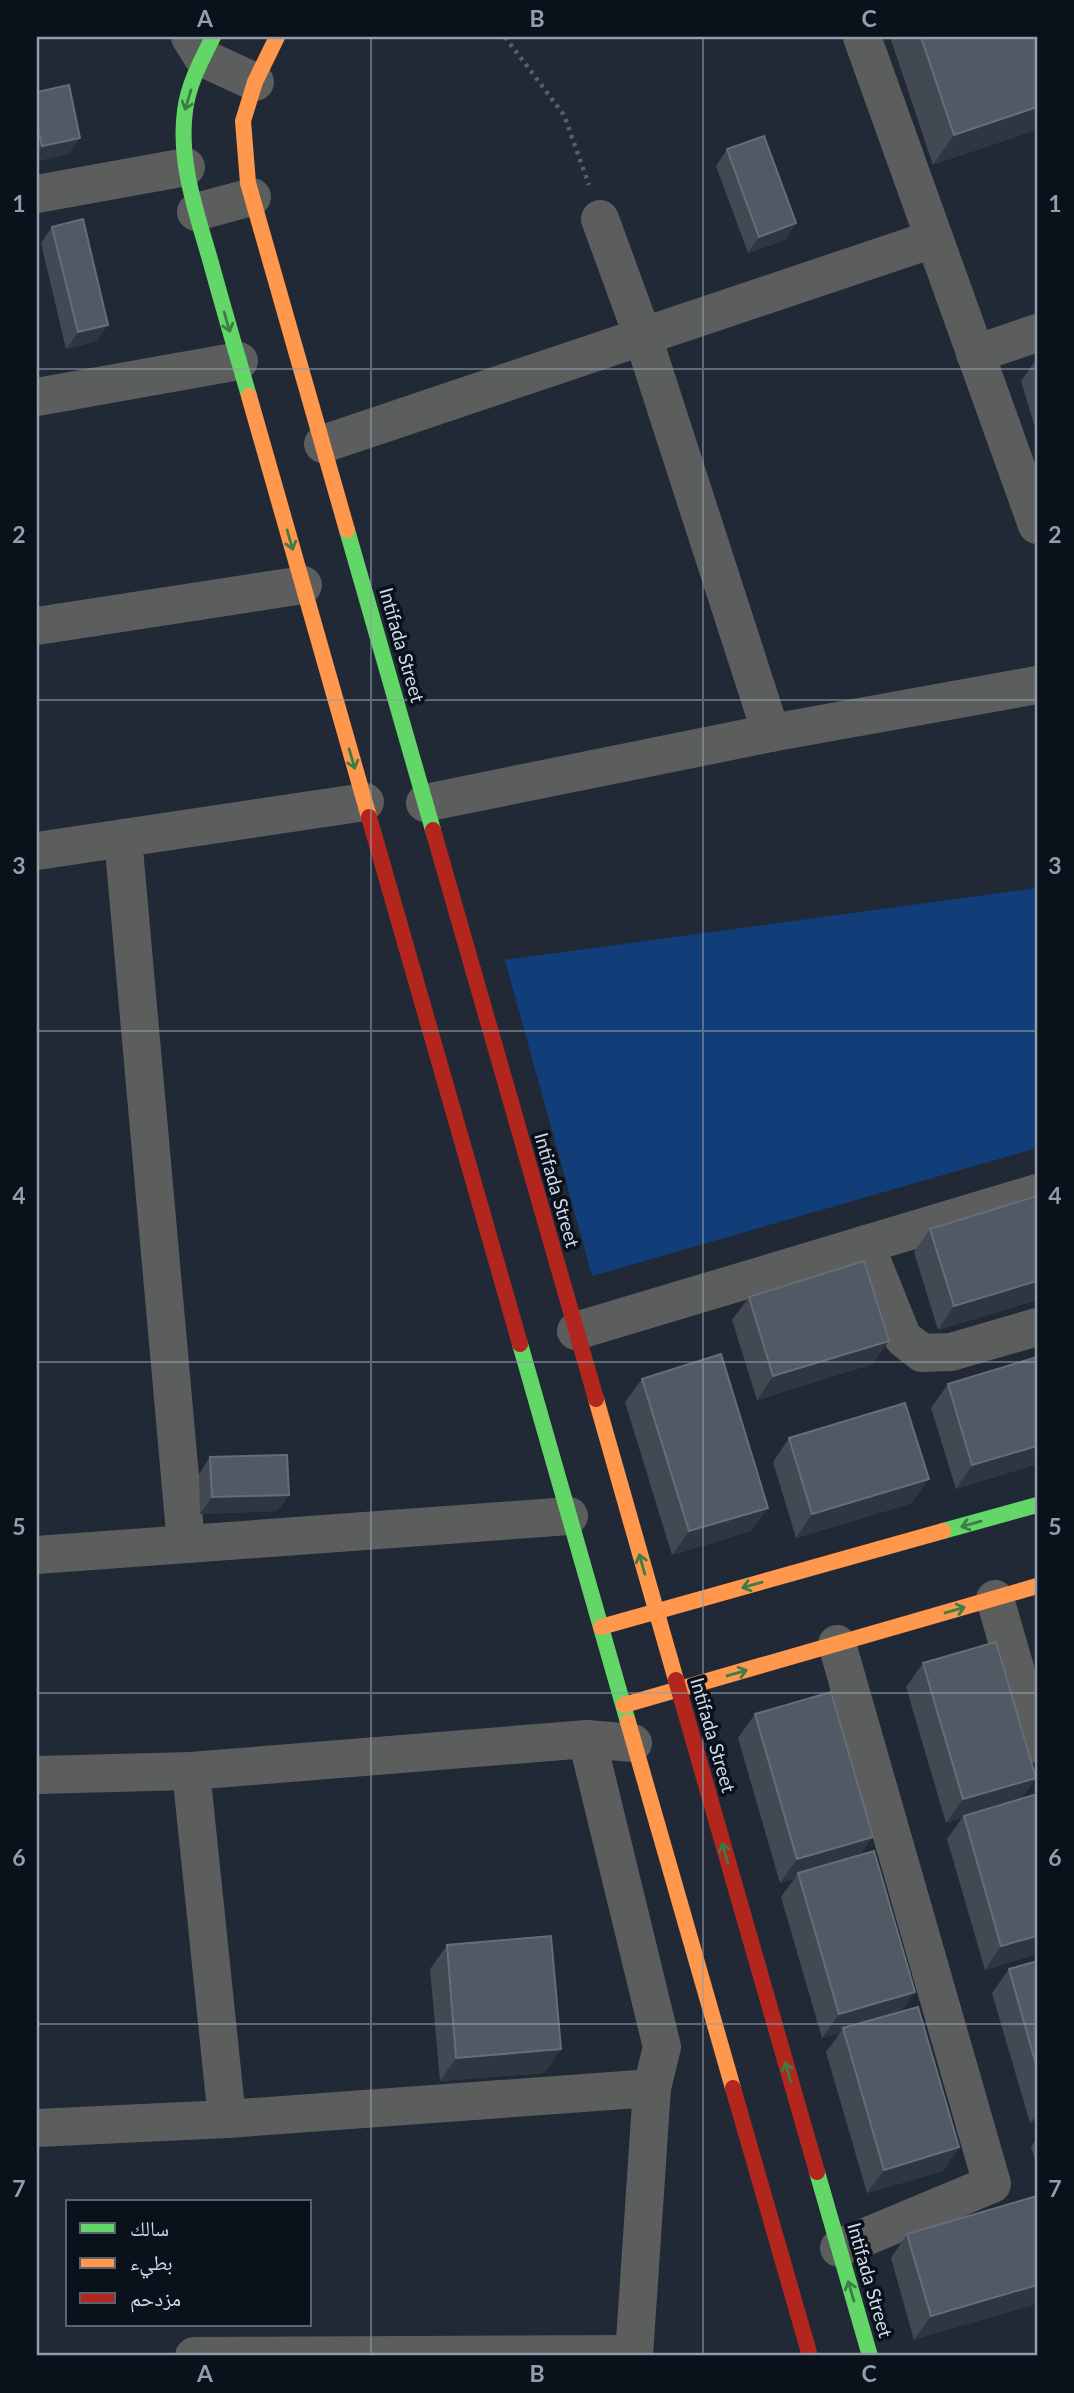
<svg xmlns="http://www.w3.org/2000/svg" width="1074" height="2393" viewBox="0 0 1074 2393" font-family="Lato,'Noto Naskh Arabic',sans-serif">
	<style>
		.green { fill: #113e79 }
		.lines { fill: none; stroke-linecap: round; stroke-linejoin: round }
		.path { stroke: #5a5e60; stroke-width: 4.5; stroke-dasharray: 3.5 5; stroke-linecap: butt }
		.street { stroke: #5b5e5c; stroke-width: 38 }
		.fast { stroke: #63d668; stroke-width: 16 }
		.slow { stroke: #ff974d; stroke-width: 16 }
		.jam { stroke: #b3261e; stroke-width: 16 }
		.wall { fill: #424953 }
		.shaded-wall { fill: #2e3641 }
		.building { fill: #515964; stroke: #656d79; stroke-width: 2 }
		.oneway { stroke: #3b7d45 }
		.grid { fill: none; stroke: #939dab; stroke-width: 2; stroke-opacity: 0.55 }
		.labels { text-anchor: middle; stroke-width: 7; stroke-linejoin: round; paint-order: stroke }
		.street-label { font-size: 19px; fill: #d1dbea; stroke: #0a111b }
		.neatline { fill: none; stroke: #939dab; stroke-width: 2.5 }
		.grid-label { font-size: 23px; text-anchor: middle; font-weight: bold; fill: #939dab }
	</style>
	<rect width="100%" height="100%" fill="#212936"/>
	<path class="green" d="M1037 888V1148L592 1276 505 960Z"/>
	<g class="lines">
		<path class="path" d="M505 37 564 115 589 185"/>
		<g class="street">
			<path d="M190 37 203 58 255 82"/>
			<path d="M862 37 1037 525"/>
			<path d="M37 194 186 167"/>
			<path d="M196 212 252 197"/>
			<path d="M600 219 643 337 771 733"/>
			<path d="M975 354 1037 333"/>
			<path d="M37 397 239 361"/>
			<path d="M323 444 933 239"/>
			<path d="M37 626 303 585"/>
			<path d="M425 803 771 733 1037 685"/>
			<path d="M123 838 186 1544"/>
			<path d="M37 851 365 802"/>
			<path d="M865 1244 903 1338 922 1353 951 1352 1037 1327"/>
			<path d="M576 1331 1037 1193"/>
			<path d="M37 1555 569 1516"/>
			<path d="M995 1599 1037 1744"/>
			<path d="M837 1644 992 2184 839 2248"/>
			<path d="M587 1739 662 2047 652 2088"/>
			<path d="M191 1771 227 2119"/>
			<path d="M37 1775 191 1771 587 1739 633 1743"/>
			<path d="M37 2128 227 2119 652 2088 634 2356"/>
			<path d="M194 2356 634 2354"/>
		</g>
		<g class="fast">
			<path d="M213 37C201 61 188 85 185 111 178 162 197 214 211 263 223 307 236 351 249 396"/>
			<path d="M347 530 433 830"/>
			<path d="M520 1344 628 1722"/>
			<path d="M943 1531 1037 1505"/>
			<path d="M817 2172 870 2356"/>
		</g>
		<g class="slow">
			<path d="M277 37 255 82 243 121 248 183 347 530"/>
			<path d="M249 396 369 817"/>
			<path d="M596 1399 676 1680"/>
			<path d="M601 1627 943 1531"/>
			<path d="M624 1705 1037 1586"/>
			<path d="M628 1722 733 2088"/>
		</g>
		<g class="jam">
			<path d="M369 817 520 1344"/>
			<path d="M433 830 596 1399"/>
			<path d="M676 1680 817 2172"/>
			<path d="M733 2088 810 2356"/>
		</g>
	</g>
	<g class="wall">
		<path d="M890 37H1037L933 165Z"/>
		<path d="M37 92 80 138 68 154 37 161Z"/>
		<path d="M727 149 796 223 785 240 748 253 716 166Z"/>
		<path d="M52 227 97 341 66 349 41 243Z"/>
		<path d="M1037 358V434L1021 381Z"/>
		<path d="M1037 1196V1300L938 1330 914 1252 930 1229Z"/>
		<path d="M749 1297 889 1341 872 1364 757 1400 732 1320Z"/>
		<path d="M642 1379 768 1508 751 1531 672 1555 625 1402Z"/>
		<path d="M948 1384 1037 1464 956 1489 931 1408Z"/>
		<path d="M789 1438 912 1503 796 1538 773 1462Z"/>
		<path d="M210 1457 289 1495 277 1511 200 1514 199 1474Z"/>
		<path d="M923 1663 1036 1778 1021 1799 1037 1954 985 1970 947 1839 962 1818 946 1823 906 1687Z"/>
		<path d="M755 1714 860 1855 902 2012 959 2147 943 2171 867 2193 826 2052 840 2033 822 2038 781 1897 794 1879 780 1883 738 1738Z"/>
		<path d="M447 1945 561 2049 544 2073 440 2081 430 1969Z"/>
		<path d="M1037 1961V2121L1030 2123 992 1993 1009 1969Z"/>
		<path d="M1037 2138V2167L1031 2147Z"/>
		<path d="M1037 2196 914 2340 891 2258 907 2234Z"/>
	</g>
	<g class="shaded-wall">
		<path d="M1037 107V130L933 165 954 135Z"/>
		<path d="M80 138 68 154 37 161V153L42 146Z"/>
		<path d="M796 223 785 240 748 253 759 237Z"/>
		<path d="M108 325 97 341 66 349 78 332Z"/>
		<path d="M1037 1281V1300L938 1330 954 1306Z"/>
		<path d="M889 1341 872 1364 757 1400 773 1376Z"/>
		<path d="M1037 1446V1464L956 1489 972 1465Z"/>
		<path d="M929 1479 912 1503 796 1538 812 1514Z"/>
		<path d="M289 1495 277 1511 200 1514 212 1497Z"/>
		<path d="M768 1508 751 1531 672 1555 689 1531Z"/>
		<path d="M1036 1778 1019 1802 964 1816 962 1818 946 1823 963 1799Z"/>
		<path d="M873 1837 856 1861 798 1873 794 1879 780 1883 797 1859Z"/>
		<path d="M1037 1936V1954L985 1970 1001 1946Z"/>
		<path d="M915 1992 898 2016 843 2028 840 2033 822 2038 839 2014Z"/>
		<path d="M561 2049 544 2073 440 2081 456 2058Z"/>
		<path d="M1037 2113V2121L1030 2123Z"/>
		<path d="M959 2147 943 2171 867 2193 884 2170Z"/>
		<path d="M1037 2285V2304L914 2340 931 2316Z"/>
	</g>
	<g class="building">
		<path d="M921 37H1037V107L954 135Z"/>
		<path d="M69 85 80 138 42 146 37 123V92Z"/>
		<path d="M764 136 796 223 759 237 727 149Z"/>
		<path d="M83 219 108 325 78 332 52 227Z"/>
		<path d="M1037 1196V1281L954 1306 930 1229Z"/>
		<path d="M864 1261 889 1341 773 1376 749 1297Z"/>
		<path d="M721 1354 768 1508 689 1531 642 1379Z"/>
		<path d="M1037 1357V1446L972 1465 948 1384Z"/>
		<path d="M905 1403 929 1479 812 1514 789 1438Z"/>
		<path d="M287 1455 289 1495 212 1497 210 1457Z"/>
		<path d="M996 1642 1036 1778 963 1799 923 1663Z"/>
		<path d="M831 1692 873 1837 797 1859 755 1714Z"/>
		<path d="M1037 1794V1936L1001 1946 964 1816Z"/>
		<path d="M874 1851 915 1992 839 2014 798 1873Z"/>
		<path d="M551 1936 561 2049 456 2058 447 1945Z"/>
		<path d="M1037 1961V2068L1009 1969Z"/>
		<path d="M918 2007 959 2147 884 2170 843 2028Z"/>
		<path d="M1037 2196V2285L931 2316 907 2234Z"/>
	</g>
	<defs><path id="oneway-shaft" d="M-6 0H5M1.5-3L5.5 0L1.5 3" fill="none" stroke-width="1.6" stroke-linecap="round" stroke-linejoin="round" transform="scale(1.75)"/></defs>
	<g class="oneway">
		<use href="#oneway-shaft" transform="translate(188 100) rotate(107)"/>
		<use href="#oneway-shaft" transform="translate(227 322) rotate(74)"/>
		<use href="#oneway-shaft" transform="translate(290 540) rotate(74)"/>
		<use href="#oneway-shaft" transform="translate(352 759) rotate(74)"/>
		<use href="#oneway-shaft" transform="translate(971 1524) rotate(164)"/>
		<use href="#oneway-shaft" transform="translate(642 1564) rotate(-106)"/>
		<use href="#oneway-shaft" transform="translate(752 1585) rotate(164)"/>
		<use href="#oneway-shaft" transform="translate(955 1610) rotate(-16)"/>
		<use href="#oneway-shaft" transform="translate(737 1673) rotate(-16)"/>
		<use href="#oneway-shaft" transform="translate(725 1853) rotate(-106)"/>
		<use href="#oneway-shaft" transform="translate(788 2072) rotate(-106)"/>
		<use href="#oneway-shaft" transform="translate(851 2291) rotate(-106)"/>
	</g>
	<path class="grid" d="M371 37V2356M703 37V2356M37 369H1037M37 700H1037M37 1031H1037M37 1362H1037M37 1693H1037M37 2024H1037"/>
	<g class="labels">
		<g class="street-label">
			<text transform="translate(402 645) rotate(74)" y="7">Intifada Street</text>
			<text transform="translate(557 1190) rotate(74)" y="7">Intifada Street</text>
			<text transform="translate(713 1735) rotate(74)" y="7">Intifada Street</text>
			<text transform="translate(870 2280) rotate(74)" y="7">Intifada Street</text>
		</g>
	</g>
	<rect width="1074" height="2393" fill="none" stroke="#0a111b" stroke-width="77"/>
	<rect x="66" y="2200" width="245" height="126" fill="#0a111b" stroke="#5a626e" stroke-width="2"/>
	<rect x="80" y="2223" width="35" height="10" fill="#63d668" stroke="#5a626e" stroke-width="2"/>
	<text x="130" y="2236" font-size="21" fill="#d1dbea">سالك</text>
	<rect x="80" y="2258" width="35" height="10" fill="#ff974d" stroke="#5a626e" stroke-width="2"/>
	<text x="130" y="2270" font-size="21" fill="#d1dbea">بطيء</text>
	<rect x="80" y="2293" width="35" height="10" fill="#b3261e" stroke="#5a626e" stroke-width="2"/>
	<text x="130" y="2306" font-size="21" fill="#d1dbea">مزدحم</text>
	<rect x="38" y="38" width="998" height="2316" class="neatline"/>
	<g class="grid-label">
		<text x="205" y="27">A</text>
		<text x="537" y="27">B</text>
		<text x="869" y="27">C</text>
		<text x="19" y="212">1</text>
		<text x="1055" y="212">1</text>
		<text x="19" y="543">2</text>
		<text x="1055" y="543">2</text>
		<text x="19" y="874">3</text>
		<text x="1055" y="874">3</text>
		<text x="19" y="1204">4</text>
		<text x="1055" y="1204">4</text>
		<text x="19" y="1535">5</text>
		<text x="1055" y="1535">5</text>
		<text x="19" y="1866">6</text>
		<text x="1055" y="1866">6</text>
		<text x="19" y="2197">7</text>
		<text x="1055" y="2197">7</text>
		<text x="205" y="2382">A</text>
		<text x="537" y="2382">B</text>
		<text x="869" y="2382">C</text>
	</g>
</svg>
